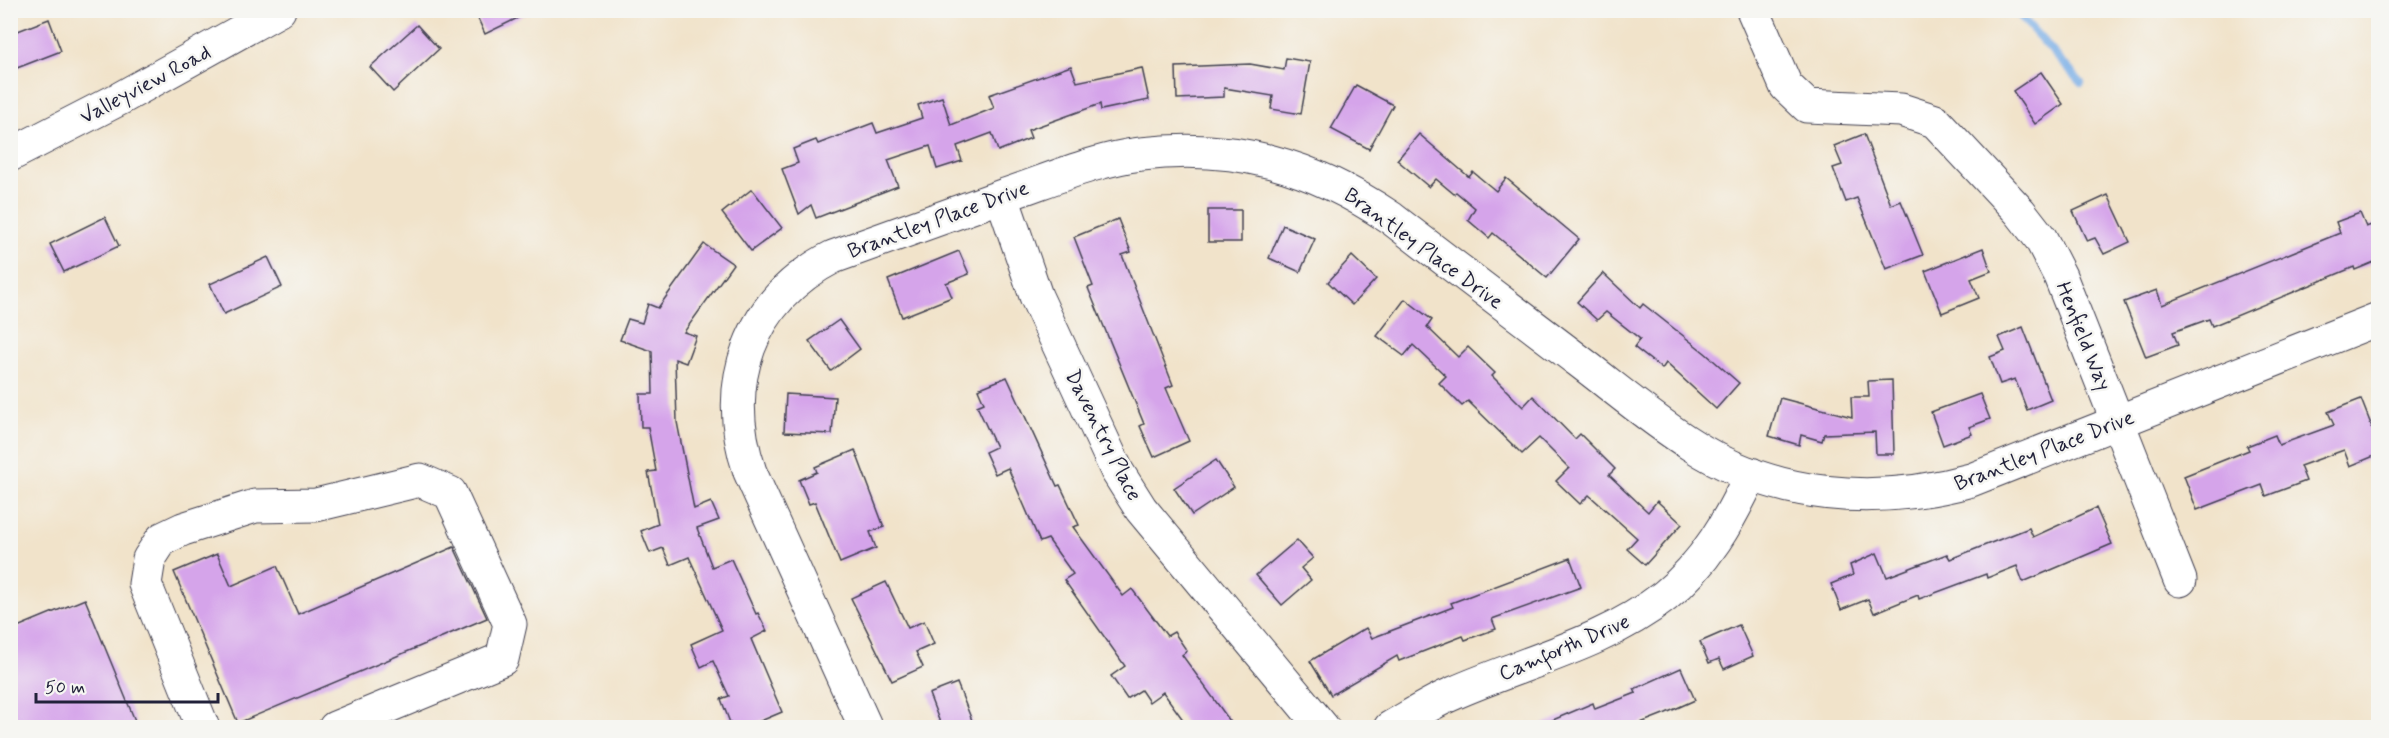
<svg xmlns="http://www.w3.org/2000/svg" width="2389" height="738" viewBox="0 0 2389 738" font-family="Mynerve,sans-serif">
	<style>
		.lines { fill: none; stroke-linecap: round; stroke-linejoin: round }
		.stream { stroke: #78ade6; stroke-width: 8 }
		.building { fill: #d5a4ea }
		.minor-casing { stroke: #413f50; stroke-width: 35 }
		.minor { stroke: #fff; stroke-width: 33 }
		.labels { text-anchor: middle; stroke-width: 5; stroke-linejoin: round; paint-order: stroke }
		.street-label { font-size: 21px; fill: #22223b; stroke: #f6f6f2 }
	</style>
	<rect width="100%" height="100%" fill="#f6f6f2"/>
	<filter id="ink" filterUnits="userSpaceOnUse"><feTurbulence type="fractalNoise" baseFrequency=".0167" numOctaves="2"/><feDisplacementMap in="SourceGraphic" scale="12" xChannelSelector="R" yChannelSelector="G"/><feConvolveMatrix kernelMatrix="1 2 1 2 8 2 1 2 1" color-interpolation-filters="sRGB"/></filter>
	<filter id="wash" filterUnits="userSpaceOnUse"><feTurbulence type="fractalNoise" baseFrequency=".008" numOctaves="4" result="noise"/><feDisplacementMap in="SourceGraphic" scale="24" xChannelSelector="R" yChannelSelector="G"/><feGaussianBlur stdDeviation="1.35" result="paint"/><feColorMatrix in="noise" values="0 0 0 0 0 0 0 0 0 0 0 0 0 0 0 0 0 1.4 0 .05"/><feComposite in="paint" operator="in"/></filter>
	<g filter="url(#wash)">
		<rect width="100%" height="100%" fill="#f1e3ca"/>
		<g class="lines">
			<path class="stream" d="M2015 10 2081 83"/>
		</g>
		<g id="blocks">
			<g class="building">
				<path d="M474 10H534L485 34Z"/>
				<path d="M49 19 61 51 17 68 10 51V34Z"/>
				<path d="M417 25 439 49 393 92 370 67Z"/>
				<path d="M1286 58 1310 62 1301 114 1271 109 1273 96 1224 88V97L1177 99 1176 67 1250 64 1284 70Z"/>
				<path d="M1071 66 1077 82 1142 68 1149 100 1101 110 1100 104 1028 130 1031 138 998 151 992 133 957 146 962 161 937 169 930 146 888 160 898 186 816 218 811 205 799 214 782 169 798 163 793 149 816 140 818 144 873 123 877 133 922 118 918 105 942 97 951 125 994 108 989 95Z"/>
				<path d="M2041 72 2063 104 2035 124 2013 91Z"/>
				<path d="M1356 85 1393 105 1369 149 1331 129Z"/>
				<path d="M1419 134 1469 177 1473 172 1496 191 1506 178 1579 239 1547 278 1493 233 1489 238 1468 220 1475 208 1456 192 1454 194 1436 179 1429 187 1397 160Z"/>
				<path d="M1864 134 1891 205 1901 201 1923 255 1886 269 1857 198 1846 202 1833 168 1842 165 1834 146Z"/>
				<path d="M752 189 782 228 751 251 722 213Z"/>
				<path d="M2108 195 2130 242 2104 254 2095 238 2087 241 2073 211Z"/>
				<rect x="1208" y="210" width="33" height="32"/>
				<path d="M2360 213 2366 227 2379 222V260L2355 270 2354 267 2212 326 2209 319 2173 332 2178 345 2146 357 2124 302 2157 290 2162 305 2340 233 2336 222Z"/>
				<path d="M105 217 119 246 64 272 50 244Z"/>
				<path d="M1118 219 1131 252 1122 255 1173 385 1166 388 1189 441 1154 457 1140 426 1144 424 1088 288 1093 286 1074 237Z"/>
				<path d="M1283 225 1315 239 1300 272 1269 258Z"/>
				<path d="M704 244 733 264 684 332 696 336 686 363 675 359 677 422 694 509 711 502 719 520 697 528 712 567 731 559 756 614 758 613 767 631 751 639 782 712 744 728H732L721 699 729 696 713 661 701 667 691 644 722 630 689 557 670 565 663 548 650 553 641 531 658 524 648 472 656 471 648 427H641L640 394H653L652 351 620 340 628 319 642 323 648 304 658 308Z"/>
				<path d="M1983 248 1991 271 1971 279 1979 298 1942 313 1925 271Z"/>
				<path d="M959 251 969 274 946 283 952 297 902 317 888 280Z"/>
				<path d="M1352 256 1376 279 1352 305 1328 282Z"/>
				<path d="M268 257 282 287 224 314 210 284Z"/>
				<path d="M1603 273 1640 308 1643 304 1705 353 1739 383 1716 409 1666 363 1662 369 1634 347 1640 339 1606 312 1597 320 1577 302Z"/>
				<path d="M1405 299 1432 320 1427 327 1458 357 1468 347 1495 373 1492 376 1523 407 1533 396 1575 439 1580 434 1615 469 1609 475 1648 512 1657 501 1682 524 1645 565 1627 549 1637 538 1589 495 1580 504 1556 481 1569 468 1539 438 1522 454 1468 401 1462 406 1439 383 1446 376 1413 345 1404 356 1377 336Z"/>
				<path d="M839 320 860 349 831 371 809 341Z"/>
				<path d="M2023 327 2051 400 2027 410 2015 379 2000 384 1990 357 2005 351 1999 337Z"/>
				<path d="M1007 377 1057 486 1060 485 1079 525 1073 527 1123 596 1132 589 1167 636 1174 632 1187 651 1182 655 1235 728H1189L1163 692 1149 702 1141 690 1127 699 1111 676 1125 666 1064 580 1073 574 1048 539 1040 542 1008 468 995 474 985 452 996 447 977 406 984 403 978 389Z"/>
				<path d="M1892 380 1894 454H1876L1875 432 1824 434 1822 441 1801 435 1799 445 1769 436 1780 398 1852 417 1851 397H1869L1868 381Z"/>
				<path d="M786 394 835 397 832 434 784 432Z"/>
				<path d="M1980 394 1990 419 1969 427 1972 434 1943 445 1931 412Z"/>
				<path d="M2361 399 2379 445V454L2350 466 2344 450 2300 466 2306 481 2266 496 2262 485 2197 510 2184 476 2249 450 2247 446 2275 435 2279 445 2334 425 2328 412Z"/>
				<path d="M855 450 884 527 870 532 876 548 840 563 815 502 809 504 799 480 817 472 815 467Z"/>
				<path d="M1216 460 1234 487 1192 515 1174 488Z"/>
				<path d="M2096 508 2112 544 2023 582 2017 566 1987 578 1986 574 1919 599 1918 595 1874 613 1868 599 1841 610 1831 584 1853 575 1850 565 1877 553 1887 577 1947 554 1950 559 2029 528 2033 537Z"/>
				<path d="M1297 540 1313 558 1301 568 1311 580 1282 605 1256 575Z"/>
				<path d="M454 547 487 618 238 723 174 572 217 554 231 586 277 566 298 614Z"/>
				<path d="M1570 558 1581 587 1492 619 1496 629 1465 640 1463 636 1399 661 1397 656 1331 695 1310 661 1366 628 1372 638 1453 607 1451 603Z"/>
				<path d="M886 582 908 628 924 621 934 644 916 652 923 667 892 681 851 598Z"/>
				<path d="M85 599 136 723 125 728H18L10 710V630Z"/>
				<path d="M1739 625 1753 656 1724 669 1719 659 1709 663 1700 642Z"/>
				<path d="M1681 668 1695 700 1666 713 1628 728H1534L1593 703 1595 709 1636 693 1634 689Z"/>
				<path d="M957 683 975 728H942L929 694Z"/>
			</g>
		</g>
	</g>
	<g filter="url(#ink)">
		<use href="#blocks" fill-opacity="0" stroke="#413f50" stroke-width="1.5"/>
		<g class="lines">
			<g class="minor-casing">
				<g id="minor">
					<path d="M1753 10 1786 86 1807 106 1901 110 1935 121 2020 212 2041 239 2060 276 2180 580"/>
					<path d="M10 155 121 98 279 10"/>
					<path d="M1002 197 1036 296 1117 471 1141 509 1323 728"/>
					<path d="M203 728 145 584 149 559 162 539 183 529 255 506 316 505 420 480 450 493 510 624 502 659 335 728"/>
					<path d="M866 728 750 472C720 384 749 300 833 257 891 236 948 215 1005 195 1047 181 1097 159 1141 154 1236 143 1312 165 1391 218 1453 266 1516 313 1579 361 1616 389 1652 420 1692 445 1776 499 1876 506 1971 480L2378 319"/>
					<path d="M1390 728C1411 716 1432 702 1454 693 1524 662 1604 644 1665 596 1705 564 1730 520 1751 474"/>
				</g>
			</g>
			<use href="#minor" class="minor"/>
		</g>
	</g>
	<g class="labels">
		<g class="street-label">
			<text transform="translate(145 84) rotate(-28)" y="7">Valleyview Road</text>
			<text transform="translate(938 219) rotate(-20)" y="7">Brantley Place Drive</text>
			<text transform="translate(1424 248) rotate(36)" y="7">Brantley Place Drive</text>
			<text transform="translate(2084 336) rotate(68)" y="7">Henfield Way</text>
			<text transform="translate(1104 435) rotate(63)" y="7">Daventry Place</text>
			<text transform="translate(2044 450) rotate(-21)" y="7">Brantley Place Drive</text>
			<text transform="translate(1564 647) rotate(-23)" y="7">Camforth Drive</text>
		</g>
	</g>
	<rect width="2389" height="738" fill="none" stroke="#f6f6f2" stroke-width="36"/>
	<path d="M36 693v9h182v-9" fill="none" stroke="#22223b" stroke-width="3"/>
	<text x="45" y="693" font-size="18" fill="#22223b" stroke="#f6f6f2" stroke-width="4.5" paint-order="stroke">50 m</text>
</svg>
